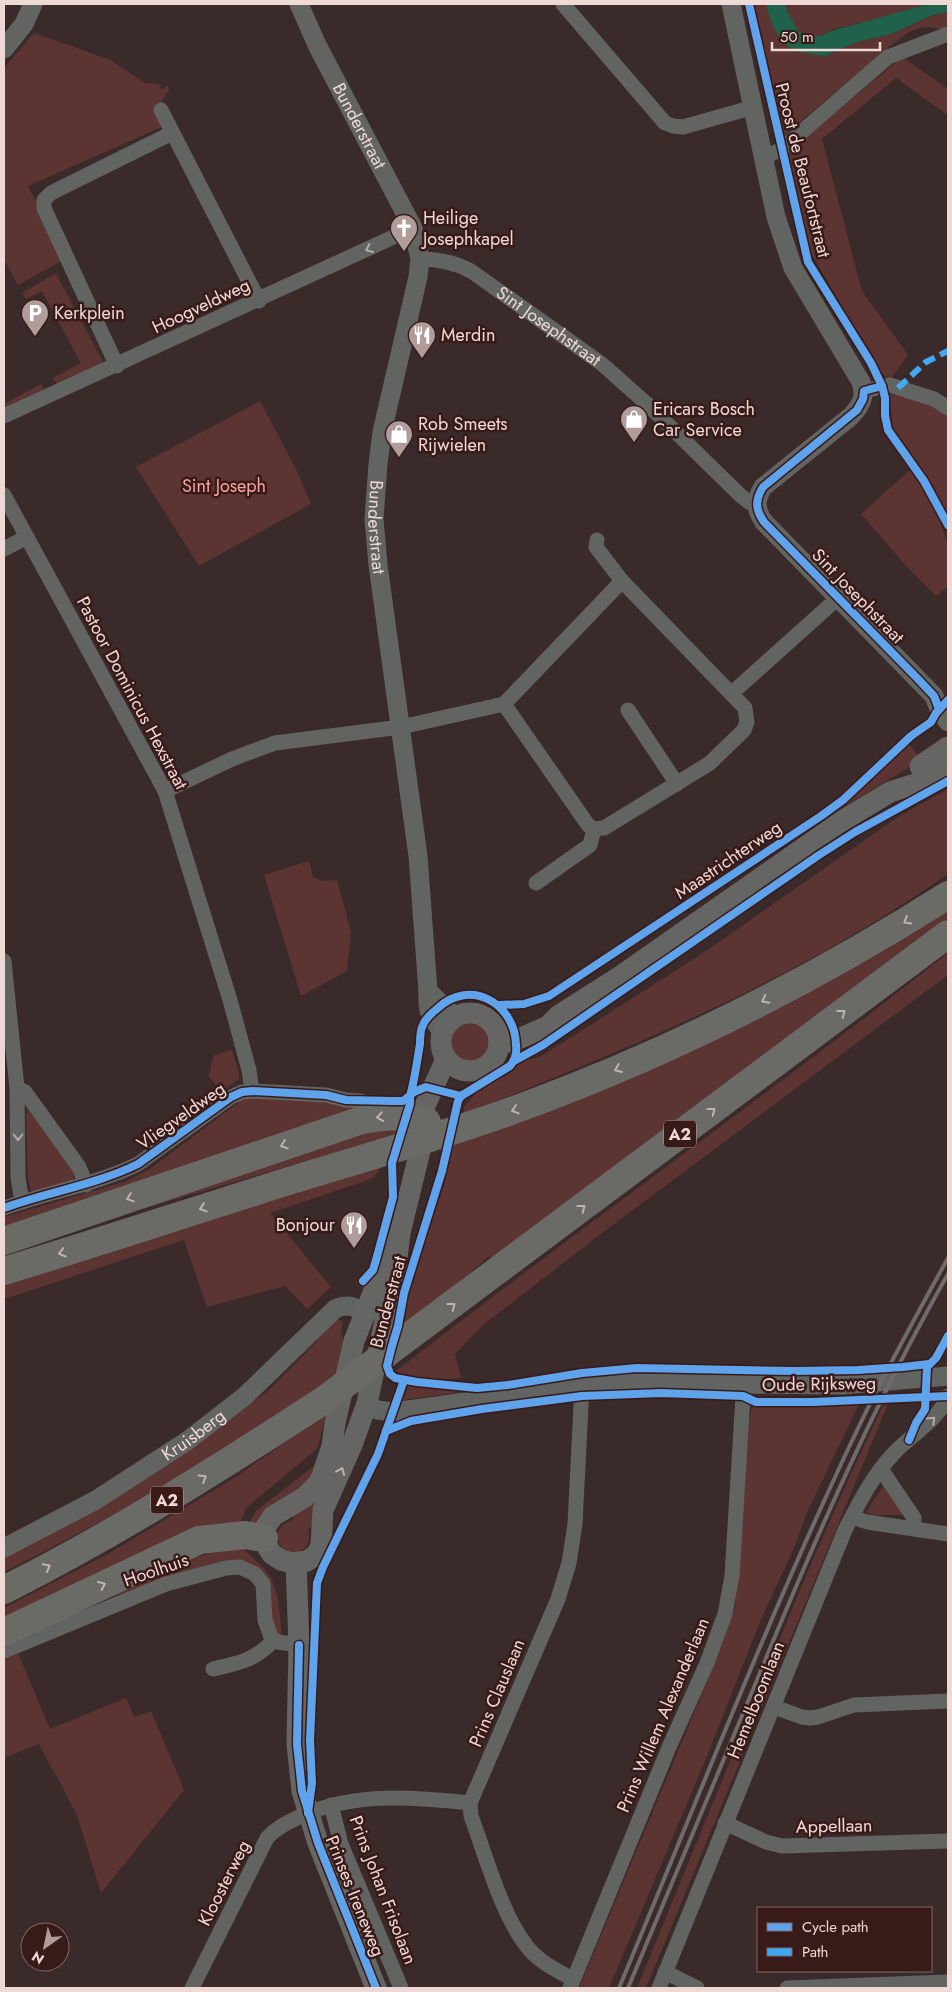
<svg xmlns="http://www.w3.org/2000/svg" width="952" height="1992" viewBox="0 0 952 1992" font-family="Jost,sans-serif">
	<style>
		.green { fill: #5c3431 }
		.water { fill: #20614b }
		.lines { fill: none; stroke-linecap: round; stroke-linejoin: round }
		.minor { stroke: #616461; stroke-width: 15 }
		.tertiary { stroke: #616461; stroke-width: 19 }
		.secondary { stroke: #656663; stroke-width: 21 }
		.motorway { stroke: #6a6a66; stroke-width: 28 }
		.rail { stroke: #706b6b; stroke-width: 4 }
		.quiet { stroke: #3fa9f5; stroke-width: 6; stroke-dasharray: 12 6; stroke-linecap: butt }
		.cycleway-casing { stroke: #381a18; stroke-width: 11 }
		.cycleway { stroke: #60a3ed; stroke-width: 8 }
		.oneway { stroke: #b6aaa8 }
		.oneway2 { stroke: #c0b2af }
		.oneway3 { stroke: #bfb1ae }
		.labels { text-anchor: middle; stroke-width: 5; stroke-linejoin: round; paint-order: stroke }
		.shield { fill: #381a18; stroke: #b8a09e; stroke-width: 1 }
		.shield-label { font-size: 16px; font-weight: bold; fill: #efd9d7 }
		.street-label { font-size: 18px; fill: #efd9d7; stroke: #381a18 }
		.poi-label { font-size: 18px; fill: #efd9d7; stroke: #381a18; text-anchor: start }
		.park-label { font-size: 18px; fill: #fca59e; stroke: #381a18 }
	</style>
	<rect width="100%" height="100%" fill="#3b2a2a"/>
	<g class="green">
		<path d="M752 4H766L805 53 816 54 827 57 829 54 857 42 891 34 933 15 948 12V31L931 27 920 28 909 32 888 48 782 137Z"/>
		<path d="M786 4H928C898 13 869 22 838 28 829 30 820 39 809 36 795 33 788 17 786 4Z"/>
		<path d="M34 33 111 60 145 83 159 84 161 89 168 86 169 90 156 111 164 126 28 186 65 259 18 285 4 260V68Z"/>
		<path d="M902 57 948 89V111L946 114 896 78 822 139 862 291 908 355 890 380 881 373 810 251 794 189 787 153Z"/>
		<path d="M56 273 104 364 57 385 53 378 81 363 42 291 26 299 22 293Z"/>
		<path d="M41 384 44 391 4 411V404Z"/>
		<path d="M889 394 922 400 948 414V515L930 481 893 428Z"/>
		<path d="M260 401 297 471 311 504 199 566 136 467Z"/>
		<path d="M911 469 935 508 946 539 948 547V587L936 596 907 567 861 514Z"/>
		<path d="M909 743 921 760 832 814Z"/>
		<path d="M948 789V874C835 953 714 1011 587 1064 546 1081 506 1098 464 1113V1107L476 1093 507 1073 521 1060 540 1057 700 955 898 817Z"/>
		<path d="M309 861 313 877 323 881 337 880 351 932 347 971 301 996 264 875Z"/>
		<path d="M948 907V920L495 1261 489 1256 439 1300 400 1327 424 1243 445 1183 453 1144Z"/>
		<path d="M948 953V975L606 1230 483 1325 455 1354 461 1378C441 1380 413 1383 396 1371 578 1229 767 1096 948 953Z"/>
		<circle cx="471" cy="1042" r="20"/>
		<path d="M232 1050 239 1072V1079L221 1092 209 1076 214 1055Z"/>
		<path d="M247 1096 336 1103 365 1114 4 1236V1217L127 1181 150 1169Z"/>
		<path d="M28 1110 73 1170 74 1180 38 1193 31 1191 28 1179 26 1115Z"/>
		<path d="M401 1122 396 1135 4 1249Z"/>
		<path d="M385 1161 374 1177 365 1181 270 1213 331 1287 307 1309 285 1286 207 1307 184 1240 4 1299V1285L202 1222Z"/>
		<path d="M336 1319 343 1321 341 1330 344 1343 336 1375C231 1450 119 1514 4 1572V1556L195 1443 268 1391 317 1341V1336Z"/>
		<path d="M409 1383 461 1392 403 1400Z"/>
		<path d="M859 1404 806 1515 796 1543 760 1622 705 1761 609 1988H579L717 1658 735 1608 748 1429 752 1405Z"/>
		<path d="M888 1404 646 1988H637L804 1580 845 1487 883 1405Z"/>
		<path d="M326 1414 317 1449 246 1508 237 1532 4 1626V1608L108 1554 237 1476Z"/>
		<path d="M315 1465V1480L248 1530 250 1521 257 1510Z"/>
		<path d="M884 1485 905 1515H873L866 1512Z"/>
		<path d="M318 1494 313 1526 308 1530C310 1537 310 1544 304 1549 286 1565 261 1529 293 1520V1514Z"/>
		<path d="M238 1547H243C249 1557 260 1562 267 1572 279 1586 280 1618 282 1636L276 1634 256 1568 158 1583 77 1607 191 1558Z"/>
		<path d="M18 1653 50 1729 126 1698 134 1717 151 1711 184 1790 101 1893 77 1815 39 1744 4 1758V1660Z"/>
	</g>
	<path class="water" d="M766 4H786L787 11 798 31 812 37 822 35 837 29 861 23 928 4H948V12L933 15 891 34 857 42 829 54 827 57C817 54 807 54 797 51 779 45 770 21 766 4Z"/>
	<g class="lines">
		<g class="minor">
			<path d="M563 4 665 123 673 126 683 127 754 107"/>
			<path d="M161 110 259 301"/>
			<path d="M763 158 782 149 888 57 948 34"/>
			<path id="s1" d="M420 259C439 259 454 262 471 271L602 364 647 404 741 496 749 502 756 505"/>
			<path d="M117 366 44 208V200L51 193 172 133"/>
			<path d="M864 391 890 385 934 399 948 408"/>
			<path d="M4 416 413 228"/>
			<path d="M4 495 165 791 230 1000 249 1070 252 1091"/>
			<path d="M4 549 27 537"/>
			<path d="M732 693 838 598"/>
			<path d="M504 704 588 825 594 829 604 828 710 763 744 730 747 722 745 708 622 581 596 547 597 540"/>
			<path d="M628 710 677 784"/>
			<path d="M165 791 232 759 275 743 401 727 504 704 622 581"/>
			<path d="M536 883 590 845 594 829"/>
			<path d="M4 961 17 1088 18 1177 22 1202"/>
			<path d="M17 1088 25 1092 79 1167 86 1185"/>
			<path d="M4 1208C48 1192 95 1185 138 1164L231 1097 242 1092 252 1091 326 1095 346 1100 361 1101"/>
			<path d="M881 1469 914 1518 913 1528"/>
			<path d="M852 1517 867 1522 948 1534"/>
			<path d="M4 1651 166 1584 226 1568 240 1567 255 1574 263 1584 265 1620 271 1637 278 1642 299 1645"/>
			<path d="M213 1669C239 1663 256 1660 274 1640"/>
			<path d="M774 1707 802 1717 810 1718 818 1717 854 1705 948 1701"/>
			<path d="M331 1805 341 1844 401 1988"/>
			<path d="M725 1823 766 1842 782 1846 948 1841"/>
			<path d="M665 1972 697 1988"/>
			<path d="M573 1979C558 1971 541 1963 529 1949 502 1917 486 1856 471 1816L470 1803 558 1599 569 1563 575 1524 582 1386"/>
			<path d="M192 1988 267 1838C278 1826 289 1822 303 1815 357 1792 413 1797 470 1803"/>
			<path d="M570 1988 670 1745 707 1663 725 1614 732 1576 743 1396 741 1385"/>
			<path d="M659 1988 845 1530C860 1501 873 1475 895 1452 914 1432 937 1422 948 1396"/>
			<path d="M787 1988 948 1982"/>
		</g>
		<g class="tertiary">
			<path id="s2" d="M299 4 317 45 413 228 420 259 418 277 382 432 378 464 374 519 378 565 418 856 428 991C427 1014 430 1014 442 1032"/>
			<path d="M731 4 776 217 793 268 861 382C866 397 861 406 850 417L763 487C755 500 755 509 764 522L934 696 939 709 948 722"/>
			<path d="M4 49 24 24 33 4"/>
			<path d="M428 991 455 1017"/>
			<path d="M367 1403 377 1410 393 1412 582 1386 631 1383 842 1385 948 1376"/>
			<path id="s3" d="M4 1548 96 1500 187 1441 245 1396 335 1309C347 1303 354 1307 366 1312"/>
		</g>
		<g class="secondary">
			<path d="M920 766 948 747"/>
			<circle cx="470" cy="1042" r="29"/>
			<path d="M499 1044 516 1040 548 1026 559 1015 619 977 842 821 890 792 915 784 948 764"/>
			<path d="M400 1233 383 1268 354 1341 335 1423 332 1446 322 1476 318 1484 305 1497 273 1516 265 1528V1543L272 1554 281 1560 292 1563 307 1561 317 1554 321 1545 323 1510 352 1445 367 1403 395 1274 400 1233 427 1122 424 1108 446 1059"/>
			<path d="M296 1563 299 1645 297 1744 302 1791 318 1843 376 1988"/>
		</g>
		<g class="motorway">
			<path d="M4 1241 359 1121C384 1116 404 1114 427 1122"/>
			<path d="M4 1271C100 1242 196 1210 292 1180 369 1156 447 1135 522 1107 672 1052 814 980 948 895"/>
			<path d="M4 1590C115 1534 220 1468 324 1400L948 934"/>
			<path d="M4 1632 199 1540 245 1535 264 1538"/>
		</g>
		<g class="rail">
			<path d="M619 1988C698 1799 772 1607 861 1422 888 1366 918 1312 948 1258"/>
			<path d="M628 1988C671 1886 714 1782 757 1680 814 1541 874 1404 948 1274"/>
		</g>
		<path class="quiet" d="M898 388 926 362 948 351"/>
		<g class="cycleway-casing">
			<g id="cycleway">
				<path d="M749 4 808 262 871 363 882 386 885 398V416L888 430 924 481 948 525"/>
				<path d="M882 386 864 391 863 399 857 410 763 487C755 500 755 509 764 522L918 679 934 696 939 709"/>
				<path d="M499 1005 524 1004 549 996 821 816 843 800 911 736 931 722 936 713 948 700"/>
				<path d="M514 1061 543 1045 819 855 855 832 948 781"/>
				<path d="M461 1096 458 1101 442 1171 404 1293 398 1326 392 1346 387 1366 390 1374 395 1378 417 1382 477 1388 508 1385 582 1373 637 1368 793 1371 858 1370 903 1367 929 1364"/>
				<path d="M4 1208C48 1192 95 1185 138 1164L231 1097 242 1092 252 1091 326 1095 346 1100 393 1101H403L414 1092 426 1087 461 1096 510 1066C515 1060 517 1052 516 1045 515 1003 470 978 438 1008 433 1012 425 1019 423 1025 420 1030 420 1038 420 1044 417 1061 415 1079 410 1096V1104L392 1163 393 1197 376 1260 373 1270 363 1281"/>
				<path d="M386 1431 411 1421 482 1409 582 1396 661 1393 743 1396 756 1402H813L948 1396"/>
				<path d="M909 1440 916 1423 925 1409 927 1367 936 1358 948 1336"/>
				<path d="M299 1645 297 1744 302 1791 318 1843 376 1988"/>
				<path d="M308 1813 312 1783 310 1740 317 1583 323 1567 378 1454 404 1380"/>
			</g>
		</g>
		<use href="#cycleway" class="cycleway"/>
	</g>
	<defs><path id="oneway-chevron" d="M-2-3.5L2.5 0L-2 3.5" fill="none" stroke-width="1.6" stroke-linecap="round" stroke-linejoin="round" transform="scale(1.25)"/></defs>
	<g class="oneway">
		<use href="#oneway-chevron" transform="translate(369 249) rotate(155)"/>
		<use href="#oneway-chevron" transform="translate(18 1137) rotate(90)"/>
		<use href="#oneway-chevron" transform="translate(932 1420) rotate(-44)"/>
	</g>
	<g class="oneway2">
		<use href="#oneway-chevron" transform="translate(907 921) rotate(149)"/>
		<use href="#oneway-chevron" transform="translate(765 1000) rotate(153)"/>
		<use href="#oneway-chevron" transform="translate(842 1013) rotate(-37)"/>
		<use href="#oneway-chevron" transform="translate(618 1069) rotate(157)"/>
		<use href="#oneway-chevron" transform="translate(515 1110) rotate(161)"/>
		<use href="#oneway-chevron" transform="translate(712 1111) rotate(-37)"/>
		<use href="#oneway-chevron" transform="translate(380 1117) rotate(171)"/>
		<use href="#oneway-chevron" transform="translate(284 1145) rotate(161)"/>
		<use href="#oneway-chevron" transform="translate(130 1198) rotate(161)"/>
		<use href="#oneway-chevron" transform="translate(203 1208) rotate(162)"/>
		<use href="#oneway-chevron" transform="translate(582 1208) rotate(-37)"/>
		<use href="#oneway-chevron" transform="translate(62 1253) rotate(163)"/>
		<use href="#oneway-chevron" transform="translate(452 1306) rotate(-37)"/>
		<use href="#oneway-chevron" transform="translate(203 1478) rotate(-32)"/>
		<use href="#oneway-chevron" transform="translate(47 1567) rotate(-28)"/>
		<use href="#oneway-chevron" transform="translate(102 1585) rotate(-25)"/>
	</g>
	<use class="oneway3" href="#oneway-chevron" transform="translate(341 1471) rotate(-67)"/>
	<defs>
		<g id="church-pin" transform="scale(1.4375)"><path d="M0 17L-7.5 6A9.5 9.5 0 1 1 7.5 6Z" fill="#b09c9a" stroke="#381a18"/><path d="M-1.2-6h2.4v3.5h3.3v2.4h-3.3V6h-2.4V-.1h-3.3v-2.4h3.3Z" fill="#fff"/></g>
		<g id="parking-pin" transform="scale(1.4375)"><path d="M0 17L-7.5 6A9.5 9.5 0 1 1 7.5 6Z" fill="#b09c9a" stroke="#381a18"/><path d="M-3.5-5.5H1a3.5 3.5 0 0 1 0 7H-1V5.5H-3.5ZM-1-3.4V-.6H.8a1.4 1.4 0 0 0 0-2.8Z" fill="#fff"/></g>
		<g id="restaurant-pin" transform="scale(1.4375)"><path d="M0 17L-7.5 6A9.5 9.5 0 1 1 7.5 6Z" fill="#b09c9a" stroke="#381a18"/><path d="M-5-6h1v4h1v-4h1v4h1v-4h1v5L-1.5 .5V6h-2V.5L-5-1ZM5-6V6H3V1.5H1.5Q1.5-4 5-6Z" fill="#fff"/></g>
		<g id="shop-pin" transform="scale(1.4375)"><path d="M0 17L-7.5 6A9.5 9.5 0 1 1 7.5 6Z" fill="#b09c9a" stroke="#381a18"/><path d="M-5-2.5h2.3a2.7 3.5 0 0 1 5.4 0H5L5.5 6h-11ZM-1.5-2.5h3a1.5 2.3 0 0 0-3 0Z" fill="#fff"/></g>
	</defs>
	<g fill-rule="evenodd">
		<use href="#church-pin" x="404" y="228"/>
		<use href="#parking-pin" x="35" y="313"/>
		<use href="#restaurant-pin" x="422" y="335"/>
		<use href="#shop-pin" x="634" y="419"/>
		<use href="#shop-pin" x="399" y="434"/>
		<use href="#restaurant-pin" x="354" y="1225"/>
	</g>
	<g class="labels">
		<g class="shield">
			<rect x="664" y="1120.5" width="32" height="27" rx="4"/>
			<rect x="151" y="1486.5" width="32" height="27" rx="4"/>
		</g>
		<g class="shield-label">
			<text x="680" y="1140">A2</text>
			<text x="167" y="1506">A2</text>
		</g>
		<g class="street-label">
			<text dy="6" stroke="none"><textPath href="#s2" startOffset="136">Bunderstraat</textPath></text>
			<text transform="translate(803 170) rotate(76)" y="6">Proost de Beaufortstraat</text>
			<text transform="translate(201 306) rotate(-25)" y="6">Hoogveldweg</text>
			<text dy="6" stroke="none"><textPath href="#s1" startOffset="148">Sint Josephstraat</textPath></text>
			<text dy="6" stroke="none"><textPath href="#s2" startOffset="556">Bunderstraat</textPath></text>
			<text transform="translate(858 596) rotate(46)" y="6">Sint Josephstraat</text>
			<text transform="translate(132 693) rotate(62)" y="6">Pastoor Dominicus Hexstraat</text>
			<text transform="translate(728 860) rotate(-34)" y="6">Maastrichterweg</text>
			<text transform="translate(181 1116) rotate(-35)" y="6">Vliegveldweg</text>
			<text transform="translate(388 1302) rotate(-75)" y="6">Bunderstraat</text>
			<text transform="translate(819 1384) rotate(-1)" y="6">Oude Rijksweg</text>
			<text dy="6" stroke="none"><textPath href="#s3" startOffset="221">Kruisberg</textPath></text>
			<text transform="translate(156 1570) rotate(-19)" y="6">Hoolhuis</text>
			<text transform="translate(497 1693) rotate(-67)" y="6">Prins Clauslaan</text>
			<text transform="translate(756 1700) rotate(-68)" y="6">Hemelboomlaan</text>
			<text transform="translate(663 1715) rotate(-67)" y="6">Prins Willem Alexanderlaan</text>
			<text transform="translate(834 1826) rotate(-1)" y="6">Appellaan</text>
			<text transform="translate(224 1883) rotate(-63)" y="6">Kloosterweg</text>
			<text transform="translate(383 1890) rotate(69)" y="6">Prins Johan Frisolaan</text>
			<text transform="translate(355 1896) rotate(68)" y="6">Prinses Ireneweg</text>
		</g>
		<g class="poi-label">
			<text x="423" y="224">Heilige<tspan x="423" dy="21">Josephkapel</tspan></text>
			<text x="54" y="319">Kerkplein</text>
			<text x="441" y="341">Merdin</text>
			<text x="653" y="415">Ericars Bosch<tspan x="653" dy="21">Car Service</tspan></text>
			<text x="418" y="430">Rob Smeets<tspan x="418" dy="21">Rijwielen</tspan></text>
			<text x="335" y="1231" text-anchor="end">Bonjour</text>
		</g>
		<g class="park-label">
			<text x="224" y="492">Sint Joseph</text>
		</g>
	</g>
	<rect width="952" height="1992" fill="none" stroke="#efd9d7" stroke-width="10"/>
	<rect x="757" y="1907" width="175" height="65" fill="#381a18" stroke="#816664"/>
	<rect x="767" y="1923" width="25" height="8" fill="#60a3ed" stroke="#816664"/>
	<text x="802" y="1932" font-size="15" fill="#efd9d7">Cycle path</text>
	<rect x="767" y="1948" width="25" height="8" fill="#3fa9f5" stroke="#816664"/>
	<text x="802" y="1957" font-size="15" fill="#efd9d7">Path</text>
	<g transform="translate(45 1947) rotate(213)"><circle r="24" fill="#381a18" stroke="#816664"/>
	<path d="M0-4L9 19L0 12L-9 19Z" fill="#b09c9a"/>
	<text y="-8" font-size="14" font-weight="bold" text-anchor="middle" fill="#efd9d7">N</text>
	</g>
	<path d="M772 42v8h108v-8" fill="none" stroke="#efd9d7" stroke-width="2.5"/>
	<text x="780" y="42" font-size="15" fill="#efd9d7" stroke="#381a18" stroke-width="4" paint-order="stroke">50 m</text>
</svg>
